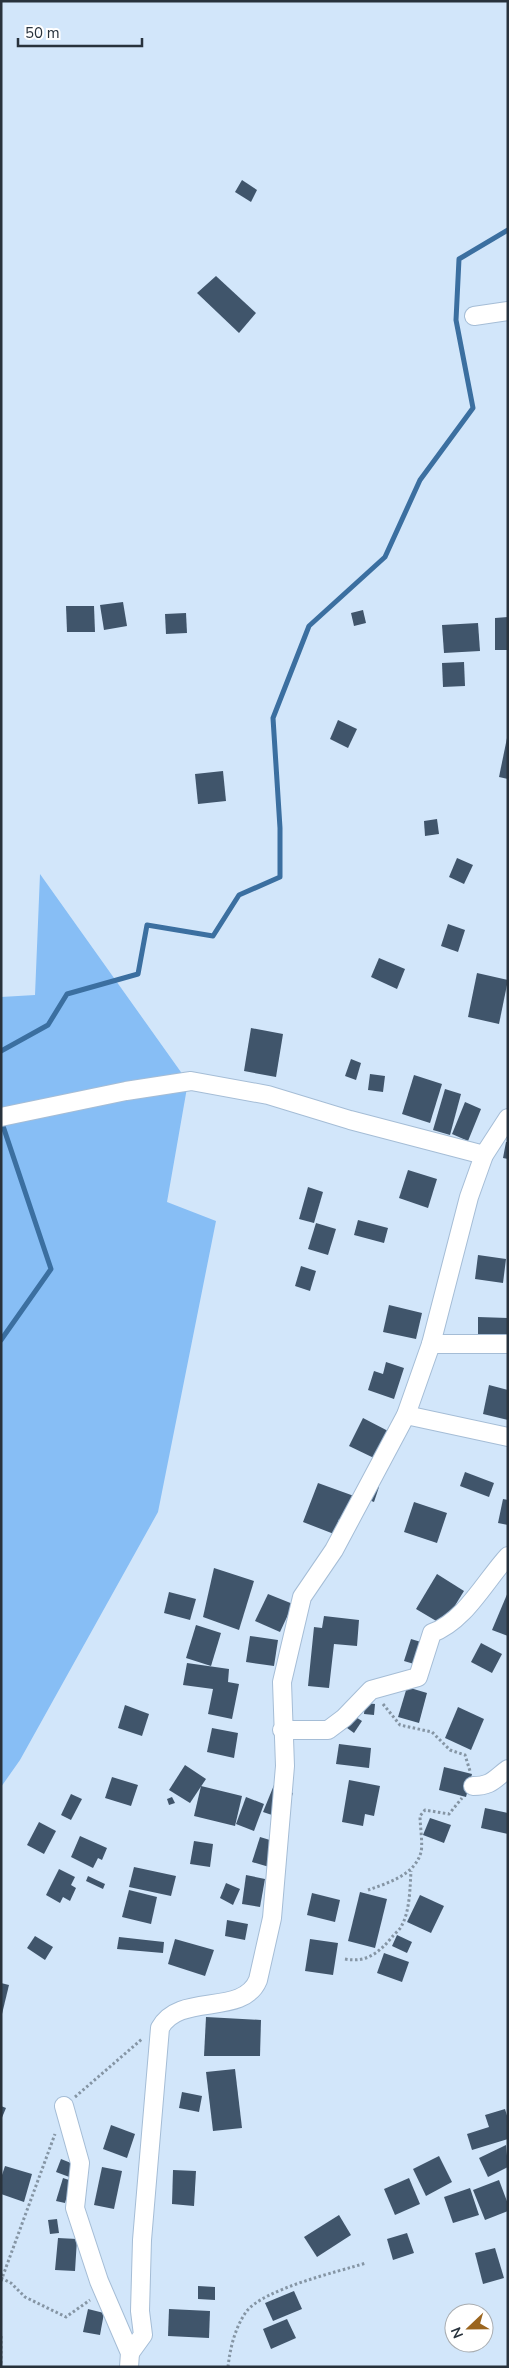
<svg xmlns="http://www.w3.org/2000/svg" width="509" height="2368" viewBox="0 0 509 2368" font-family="'Nunito Sans',sans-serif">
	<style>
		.green { fill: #87bef5 }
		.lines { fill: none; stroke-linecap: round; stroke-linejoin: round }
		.stream { stroke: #3b6fa0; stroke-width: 5 }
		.building { fill: #40556b }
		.minor-casing { stroke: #a5bdd6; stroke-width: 20 }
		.path { stroke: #8595a4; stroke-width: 3; stroke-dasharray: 2.5 2.5; stroke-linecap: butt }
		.minor { stroke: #fff; stroke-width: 18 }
	</style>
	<rect width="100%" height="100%" fill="#d2e6fa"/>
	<path class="green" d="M40 874 188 1082 167 1202 216 1221 158 1512 20 1760 1 1787V997L35 995Z"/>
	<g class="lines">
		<g class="stream">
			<path d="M1 1051 48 1025 67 994 138 974 147 925 213 936 239 895 280 877V828L273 718 309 626 385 557 420 480 473 408 456 320 459 259 508 230"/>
			<path d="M1 1340 51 1269 1 1120"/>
		</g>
	</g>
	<g class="building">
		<path d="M242 180 257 190 251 202 235 192Z"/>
		<path d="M216 276 256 313 239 333 197 293Z"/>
		<path d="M123 602 127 626 104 630 100 605Z"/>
		<path d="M66 606H94L95 632H67Z"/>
		<path d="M363 610 366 623 354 626 351 613Z"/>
		<path d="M186 613 187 633 166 634 165 614Z"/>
		<path d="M508 617V650H495V618Z"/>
		<path d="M478 623 480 651 444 653 442 625Z"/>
		<path d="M464 662 465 686 443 687 442 663Z"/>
		<path d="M338 720 357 729 348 748 330 739Z"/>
		<path d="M507 738H508V779L499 777Z"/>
		<path d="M223 771 226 801 198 804 195 774Z"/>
		<path d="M437 819 439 834 425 836 424 821Z"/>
		<path d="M457 858 473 865 464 884 449 877Z"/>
		<path d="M448 924 465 930 458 952 441 946Z"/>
		<path d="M379 958 405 969 397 989 371 977Z"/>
		<path d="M477 973 508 980 499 1024 468 1017Z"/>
		<path d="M251 1028 283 1034 276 1077 244 1071Z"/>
		<path d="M351 1059 361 1063 356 1080 345 1076Z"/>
		<path d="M370 1074 385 1076 383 1092 368 1090Z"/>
		<path d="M414 1075 442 1084 430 1123 402 1114Z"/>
		<path d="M445 1089 461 1094 450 1135 433 1130Z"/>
		<path d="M465 1102 481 1109 468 1141 452 1134Z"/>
		<path d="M506 1142H508V1159L503 1158Z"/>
		<path d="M408 1170 437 1179 428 1208 399 1198Z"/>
		<path d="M308 1187 323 1192 314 1223 299 1219Z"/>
		<path d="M358 1220 388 1228 384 1243 354 1235Z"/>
		<path d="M316 1223 336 1229 328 1255 308 1249Z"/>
		<path d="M478 1255 506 1259 503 1283 475 1279Z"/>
		<path d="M301 1266 316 1271 310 1291 295 1286Z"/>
		<path d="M389 1305 422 1313 416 1339 383 1332Z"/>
		<path d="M478 1317 508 1318V1334H478Z"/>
		<path d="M386 1362 404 1368 394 1399 368 1390 374 1371 383 1374Z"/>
		<path d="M489 1385 508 1390V1420L483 1414Z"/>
		<path d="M363 1418 390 1432 376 1459 349 1446Z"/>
		<path d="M465 1472 494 1483 489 1497 460 1486Z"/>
		<path d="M367 1482 379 1487 374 1502 361 1497Z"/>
		<path d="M318 1483 354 1496 345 1521 339 1519 334 1534 303 1522Z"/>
		<path d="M503 1499 508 1500V1525L498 1523Z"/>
		<path d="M414 1502 447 1513 437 1543 404 1532Z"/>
		<path d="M214 1568 254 1581 239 1630 203 1617Z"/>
		<path d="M437 1574 464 1591 443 1625 416 1609Z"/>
		<path d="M169 1592 196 1599 190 1620 164 1613Z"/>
		<path d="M508 1592V1636L492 1630Z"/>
		<path d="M268 1594 293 1604 280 1632 255 1621Z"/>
		<path d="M324 1616 359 1620 357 1646 334 1644 329 1688 308 1686 314 1627 322 1628Z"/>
		<path d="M196 1625 221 1633 211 1666 186 1658Z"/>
		<path d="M250 1636 278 1640 274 1666 246 1662Z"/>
		<path d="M411 1639 421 1642 414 1664 404 1661Z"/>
		<path d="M481 1643 502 1654 492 1673 471 1662Z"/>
		<path d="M187 1663 229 1669 228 1682 239 1684 232 1719 208 1714 213 1689 183 1685Z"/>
		<path d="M407 1687 427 1693 419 1723 398 1717Z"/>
		<path d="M365 1703 375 1704 374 1715 364 1714Z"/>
		<path d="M125 1705 149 1714 142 1736 118 1728Z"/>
		<path d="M458 1707 484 1719 471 1750 445 1738Z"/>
		<path d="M351 1714 362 1721 354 1733 343 1725Z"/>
		<path d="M212 1728 238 1733 234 1758 207 1752Z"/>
		<path d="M339 1744 371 1748 369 1768 336 1764Z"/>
		<path d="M185 1765 206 1779 190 1803 169 1790Z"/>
		<path d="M444 1767 472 1774 466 1797 439 1790Z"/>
		<path d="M112 1777 138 1785 131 1806 105 1798Z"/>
		<path d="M349 1780 380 1786 374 1816 365 1814 363 1826 342 1822Z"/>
		<path d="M274 1785 293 1793 284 1819 263 1812Z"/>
		<path d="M201 1786 242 1796 235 1826 194 1816Z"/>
		<path d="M71 1794 82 1799 71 1820 61 1815Z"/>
		<path d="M172 1797 175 1803 169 1805 167 1799Z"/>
		<path d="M246 1797 264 1804 254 1831 236 1824Z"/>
		<path d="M485 1808 508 1813V1834L481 1828Z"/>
		<path d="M430 1818 451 1825 444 1843 423 1835Z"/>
		<path d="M39 1822 56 1831 44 1854 27 1845Z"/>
		<path d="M80 1836 107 1848 102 1860 98 1858 93 1868 71 1857Z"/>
		<path d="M260 1837 283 1844 276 1869 252 1862Z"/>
		<path d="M194 1841 213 1844 210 1867 190 1864Z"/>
		<path d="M134 1867 176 1876 171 1896 129 1887Z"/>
		<path d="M59 1869 75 1877 71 1885 76 1888 70 1901 63 1897 60 1903 46 1895Z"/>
		<path d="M246 1875 265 1879 260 1907 242 1904Z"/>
		<path d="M88 1876 105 1884 103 1889 86 1881Z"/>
		<path d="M226 1883 240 1889 233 1905 220 1898Z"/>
		<path d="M129 1890 157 1897 151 1924 122 1917Z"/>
		<path d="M360 1892 387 1899 375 1948 348 1941Z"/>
		<path d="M312 1893 340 1900 335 1922 307 1915Z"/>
		<path d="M420 1895 444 1906 431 1933 407 1922Z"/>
		<path d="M227 1920 248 1924 245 1940 225 1936Z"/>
		<path d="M397 1935 412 1942 407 1953 392 1946Z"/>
		<path d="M35 1936 53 1947 45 1960 27 1948Z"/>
		<path d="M119 1937 164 1942 163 1953 117 1949Z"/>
		<path d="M175 1939 214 1950 205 1976 168 1964Z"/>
		<path d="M310 1939 338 1943 333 1975 305 1971Z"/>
		<path d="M384 1953 409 1962 402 1982 377 1973Z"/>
		<path d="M1 1983 9 1985 2 2014 1 2013Z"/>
		<path d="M206 2017 261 2020 260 2056H204Z"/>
		<path d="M235 2069 242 2128 213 2131 206 2072Z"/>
		<path d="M182 2092 202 2096 199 2112 179 2108Z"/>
		<path d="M1 2106 6 2108 1 2120Z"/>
		<path d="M505 2109 508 2119V2139L472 2150 467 2134 489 2127 485 2115Z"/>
		<path d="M111 2125 135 2134 127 2158 103 2149Z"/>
		<path d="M506 2145 508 2167 488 2177 479 2158Z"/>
		<path d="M439 2156 452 2182 426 2196 413 2169Z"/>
		<path d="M61 2159 76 2165 72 2178 56 2172Z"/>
		<path d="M5 2166 32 2174 24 2202 1 2194V2178Z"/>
		<path d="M102 2167 122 2171 114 2209 94 2205Z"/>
		<path d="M173 2170 196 2171 194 2206 172 2204Z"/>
		<path d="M63 2178 72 2181 65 2203 56 2201Z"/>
		<path d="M409 2178 420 2204 395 2215 384 2189Z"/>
		<path d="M499 2180 508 2204V2211L485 2220 473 2190Z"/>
		<path d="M470 2188 479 2215 453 2223 444 2197Z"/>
		<path d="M339 2215 351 2235 317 2257 304 2237Z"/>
		<path d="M57 2219 59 2233 50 2234 48 2220Z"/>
		<path d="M407 2233 414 2253 393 2260 387 2239Z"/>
		<path d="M58 2238 77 2239 75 2271 55 2270Z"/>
		<path d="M495 2248 504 2278 483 2284 475 2253Z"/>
		<path d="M198 2286 215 2287V2300L198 2299Z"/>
		<path d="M294 2291 302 2309 273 2321 265 2303Z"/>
		<path d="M88 2309 104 2313 100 2335 83 2332Z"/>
		<path d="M169 2309 210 2311 209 2338 168 2336Z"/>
		<path d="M287 2319 296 2338 271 2349 263 2329Z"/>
	</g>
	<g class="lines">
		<g class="minor-casing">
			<g id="minor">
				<path d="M474 316 508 311"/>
				<path d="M1 1117 126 1091 191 1081 268 1095 350 1120 484 1155"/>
				<path d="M431 1344H508"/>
				<path d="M406 1415 508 1437"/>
				<path d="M282 1730H328L344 1718 371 1690 418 1677 432 1633C465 1621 485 1581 508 1556"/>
				<path d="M473 1786C492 1786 494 1779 508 1769"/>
				<path d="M64 2106 80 2163 75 2208 99 2281 130 2353 129 2367"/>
				<path d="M130 2353 143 2335 140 2311 142 2240 160 2028C179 1992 243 2017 258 1980L272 1918 285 1766 282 1682 302 1597 334 1550 406 1415 431 1344 469 1197 484 1155 508 1118"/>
			</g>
		</g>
		<g class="path">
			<path d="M383 1704 400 1725 432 1732 450 1750 465 1755 470 1771"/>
			<path d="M368 1890C388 1883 415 1875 421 1852 423 1845 420 1825 420 1816L425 1810 449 1814 462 1798"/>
			<path d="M345 1959C366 1963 379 1953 392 1937 395 1933 400 1930 402 1925 410 1910 410 1887 411 1871"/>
			<path d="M75 2097 142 2039"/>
			<path d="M1 2278 11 2283 25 2297 66 2317 90 2300"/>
			<path d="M1 2281 55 2134"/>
			<path d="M1 2336V2367"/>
			<path d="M228 2367C230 2348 235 2328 246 2312 263 2289 337 2272 366 2263"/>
		</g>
		<use href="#minor" class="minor"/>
	</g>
	<rect width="509" height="2368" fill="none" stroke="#28323c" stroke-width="5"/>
	<g transform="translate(469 2328) rotate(248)"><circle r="24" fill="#ffffff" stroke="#a9adb1"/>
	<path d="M0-4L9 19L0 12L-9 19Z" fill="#9b651e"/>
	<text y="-8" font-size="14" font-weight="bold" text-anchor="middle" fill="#28323c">N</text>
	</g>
	<path d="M18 38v8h124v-8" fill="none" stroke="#28323c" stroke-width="2.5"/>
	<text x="25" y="38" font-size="15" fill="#28323c" stroke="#ffffff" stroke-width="4" paint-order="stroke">50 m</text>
</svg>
